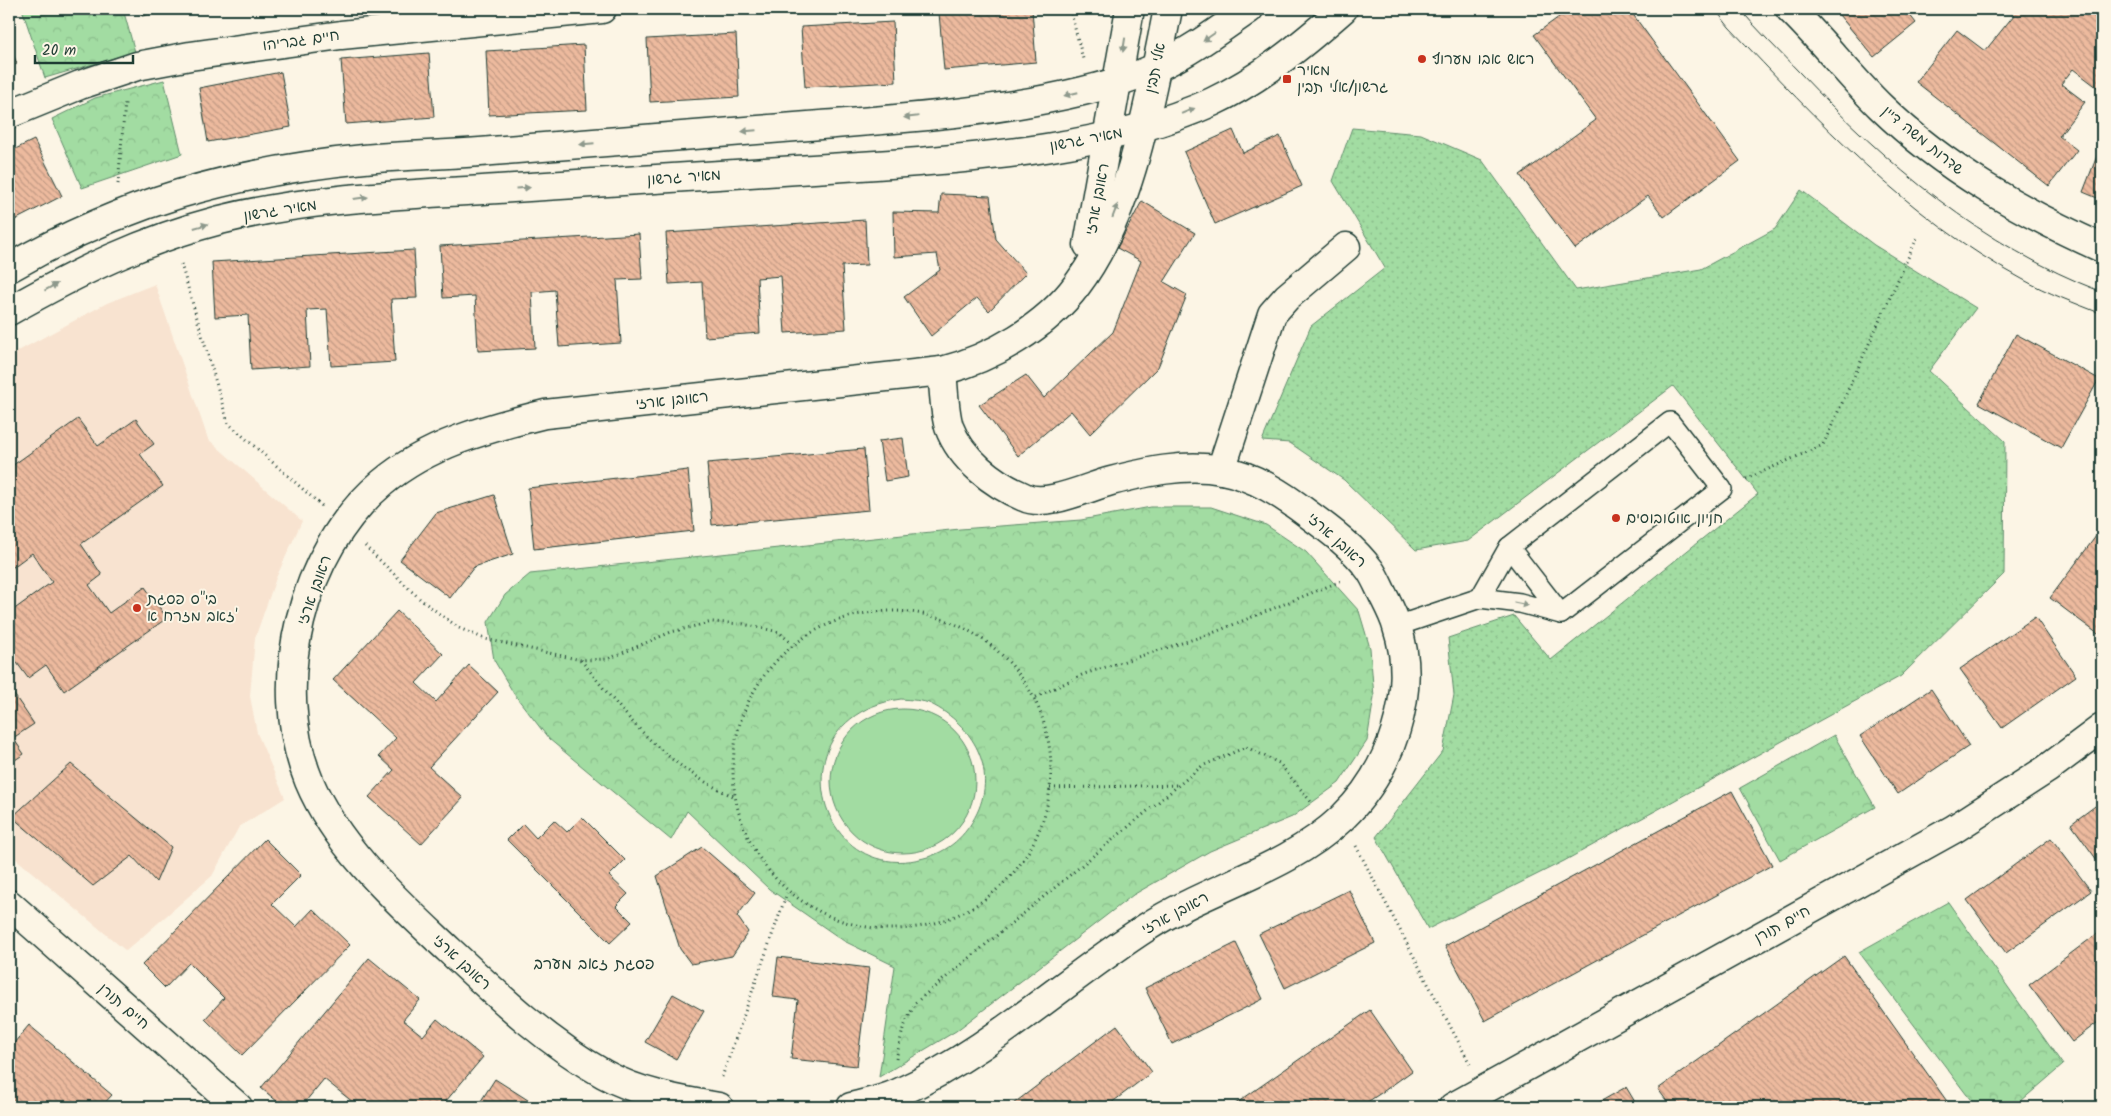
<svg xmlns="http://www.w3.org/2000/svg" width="2111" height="1116" viewBox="0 0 2111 1116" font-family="Kalam,'Playpen Sans Hebrew',sans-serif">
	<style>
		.built { fill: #f8e3d0 }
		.grass { fill: url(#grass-dots); stroke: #608c6b }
		.forest { fill: url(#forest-crowns); stroke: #608c6b; fill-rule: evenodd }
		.pitch { fill: #a2dca2; stroke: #608c6b }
		.building { fill: url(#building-back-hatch); stroke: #1f3d34 }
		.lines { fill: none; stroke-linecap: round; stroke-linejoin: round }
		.service-casing { stroke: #1f3d34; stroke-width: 22 }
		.minor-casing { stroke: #1f3d34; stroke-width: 31 }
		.tertiary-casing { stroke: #1f3d34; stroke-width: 31 }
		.path { stroke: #1f3d34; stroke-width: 3; stroke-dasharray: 1 4; stroke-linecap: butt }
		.service { stroke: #fcf5e5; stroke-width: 19 }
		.minor { stroke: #fcf5e5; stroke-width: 28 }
		.tertiary { stroke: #fcf5e5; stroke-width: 28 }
		.tram { stroke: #1f3d34; stroke-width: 1 }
		.oneway { fill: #8e998c }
		.poi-dot { fill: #c8321e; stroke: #fcf5e5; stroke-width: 2 }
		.labels { text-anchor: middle; stroke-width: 4; stroke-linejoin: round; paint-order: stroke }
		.street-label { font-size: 15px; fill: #1f3d34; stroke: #fcf5e5 }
		.poi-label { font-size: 15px; fill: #1f3d34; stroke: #fcf5e5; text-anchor: start }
		.neighbourhood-label { font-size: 16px; fill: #1f3d34; stroke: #fcf5e5 }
	</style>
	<defs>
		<pattern id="grass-dots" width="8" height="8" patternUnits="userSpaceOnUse" patternTransform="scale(1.25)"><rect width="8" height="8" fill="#a2dca2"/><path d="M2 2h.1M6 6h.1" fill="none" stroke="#8bbe8c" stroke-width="1.8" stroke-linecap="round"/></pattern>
		<pattern id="forest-crowns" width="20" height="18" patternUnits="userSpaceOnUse" patternTransform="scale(1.25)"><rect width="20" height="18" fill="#a2dca2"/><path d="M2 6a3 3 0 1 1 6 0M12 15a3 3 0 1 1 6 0" fill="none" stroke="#8bbe8c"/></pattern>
		<pattern id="building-back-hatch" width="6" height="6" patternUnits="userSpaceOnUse" patternTransform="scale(1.25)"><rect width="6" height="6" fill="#edba9e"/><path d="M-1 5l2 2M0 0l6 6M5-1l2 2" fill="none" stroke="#bf9882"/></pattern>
	</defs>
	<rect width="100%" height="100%" fill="#fcf5e5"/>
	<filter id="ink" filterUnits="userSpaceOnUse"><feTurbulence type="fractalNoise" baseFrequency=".02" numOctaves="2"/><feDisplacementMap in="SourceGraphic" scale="10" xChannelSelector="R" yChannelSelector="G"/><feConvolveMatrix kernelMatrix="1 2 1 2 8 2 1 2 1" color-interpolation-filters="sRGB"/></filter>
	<g filter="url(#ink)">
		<path class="built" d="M155 284 208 439 302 521 276 578 255 638 250 696 257 733 285 798 239 827 212 876 126 951 9 853V356L107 303Z"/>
		<path class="grass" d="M1352 128 1421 134 1482 160 1576 290 1701 269 1775 229 1801 190 1874 245 1976 308 1929 371 2005 441 2004 574 1901 676 1564 861 1428 929 1376 837 1443 751 1454 695 1448 638 1514 616 1551 660 1758 494 1673 386 1468 541 1416 550 1344 480 1290 443 1262 441 1311 326 1385 268 1333 181Z"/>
		<g class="forest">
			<path d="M22 9H123L135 52 45 78Z"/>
			<path d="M164 80 182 154 82 188 52 119 95 98Z"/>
			<path d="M1151 507H1211L1266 525 1306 552 1359 611 1370 648 1374 697 1367 741 1339 783 1292 817 1210 851 1133 895 956 1031 879 1077 895 966 844 941 769 889 687 811 671 840 549 739 514 694 494 660 488 622 505 595 530 574 960 529 1081 520ZM901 699C911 700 923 700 931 704 973 725 998 769 977 813 966 836 948 852 924 858 814 888 774 716 901 699Z"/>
			<path d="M1834 735 1875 807 1780 860 1740 788Z"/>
			<path d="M1948 902 2063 1065 2014 1107H1976L1859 952Z"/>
		</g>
		<circle class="pitch" cx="903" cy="781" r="72"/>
		<g class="building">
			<path d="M141 9H172L142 16Z"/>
			<path d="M988 9H1032L1036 62 944 70 939 13Z"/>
			<path d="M1570 9H1629L1740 161 1664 217 1648 196 1575 249 1520 175 1596 120 1534 35Z"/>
			<path d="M1834 9H1905L1916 23 1874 57Z"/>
			<path d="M2007 9H2102V83L2098 88 2073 69 2061 84 2085 102 2059 136 2077 150 2049 186 1916 82 1957 30 1985 51 2014 15Z"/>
			<path d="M893 22 896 82 805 87 801 27Z"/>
			<path d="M736 34 739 97 650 102 647 39Z"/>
			<path d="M9 44 17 64 9 67Z"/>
			<path d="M584 45 587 110 489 115 486 51Z"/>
			<path d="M429 53 434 117 346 124 341 60Z"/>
			<path d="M281 72 291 127 208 142 199 88Z"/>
			<path d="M1233 130 1243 153 1280 136 1302 186 1215 224 1184 152Z"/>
			<path d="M34 140 62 196 9 223V152Z"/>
			<path d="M2102 143V200L2083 192Z"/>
			<path d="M941 194 990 196 996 239 1026 273 989 311 977 298 931 336 904 297 940 270 937 254 894 257 893 212 939 213Z"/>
			<path d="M1142 201 1195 233 1164 282 1187 295 1158 367 1090 434 1071 411 1018 456 979 405 1026 375 1044 398 1113 332 1141 261 1117 248Z"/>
			<path d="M865 220 867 265 842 266 846 329 785 333 781 276 757 278 760 333 705 337 702 282 669 284 666 233Z"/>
			<path d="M639 234 642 279 617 280 621 343 559 347 555 290 532 292 535 348 478 351 475 296 443 298 440 246Z"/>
			<path d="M414 250 417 298 391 299 395 362 331 366 327 309 307 310 310 366 251 370 248 315 215 317 212 262Z"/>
			<path d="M2016 334 2099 379 2061 448 1979 403Z"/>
			<path d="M78 419 98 446 136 419 154 444 140 454 163 486 81 544 102 575 89 585 109 613 145 587 167 618 64 691 46 665 28 678 9 652V613L52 582 32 553 9 570V468Z"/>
			<path d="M903 438 908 477 885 481 879 441Z"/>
			<path d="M864 449 869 510 712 525 707 463Z"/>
			<path d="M688 470 694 531 534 549 528 488Z"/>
			<path d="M494 495 513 554 474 567 450 598 400 560 436 513Z"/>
			<path d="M2102 528V637L2050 598Z"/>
			<path d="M397 611 443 654 416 683 436 702 469 665 498 692 429 767 463 798 421 844 369 797 394 770 379 756 396 738 333 680Z"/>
			<path d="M2035 617 2076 676 2002 728 1960 669Z"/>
			<path d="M9 687 34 724 13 738 24 754 9 764Z"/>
			<path d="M1931 689 1969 746 1898 794 1860 736Z"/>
			<path d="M71 764 171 847 156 882 132 856 93 886 12 817Z"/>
			<path d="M1732 791 1772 865 1485 1021 1445 946Z"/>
			<path d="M2102 801V867L2071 824Z"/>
			<path d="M582 817 625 860 609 876 628 894 616 906 632 922 610 943 507 840 523 824 536 838 554 820 567 832Z"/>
			<path d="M2051 838 2091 891 2006 953 1967 900Z"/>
			<path d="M265 839 301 875 272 904 296 927 313 909 350 945 242 1055 205 1019 224 998 189 963 165 988 142 965Z"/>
			<path d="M702 847 755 893 737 916 748 932 732 956 691 964 680 949 657 876Z"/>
			<path d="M1349 890 1375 943 1285 988 1259 934Z"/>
			<path d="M2102 930V1019L2072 1042 2029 985Z"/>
			<path d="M1236 943 1263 999 1172 1044 1145 988Z"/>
			<path d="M1844 956 1951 1107H1671L1658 1089Z"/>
			<path d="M778 957 869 968 857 1066 791 1059 798 1000 773 997Z"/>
			<path d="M369 958 420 1000 403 1020 423 1036 437 1019 483 1057 441 1107H359L324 1079 301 1107H284L261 1088Z"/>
			<path d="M673 994 704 1011 676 1059 645 1042Z"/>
			<path d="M1370 1010 1412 1071 1384 1091 1360 1107H1231Z"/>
			<path d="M29 1025 112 1095 101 1107H9V1049Z"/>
			<path d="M1117 1025 1152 1072 1106 1107H1009Z"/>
			<path d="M495 1079 531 1102 528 1107H477Z"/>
			<path d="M1626 1087 1638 1107H1591Z"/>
		</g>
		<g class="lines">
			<g class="service-casing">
				<g id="service">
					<path d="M1670 422 1722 489 1561 614 1509 547Z"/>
					<path d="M1480 598 1509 547"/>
					<path d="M1397 626 1480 598 1520 603 1561 614"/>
				</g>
			</g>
			<g class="minor-casing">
				<g id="minor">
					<path d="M9 114 80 85 137 66 190 56 341 35 602 9"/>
					<path d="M1088 245 1130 9"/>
					<path d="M1221 470 1272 314 1287 297 1346 247"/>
					<path d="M9 904 238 1107"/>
					<path d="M719 1107C681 1101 638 1093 604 1074 545 1041 497 995 449 950 397 901 337 848 309 781 269 683 301 551 382 483 428 444 488 428 545 414L942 371C992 358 1046 327 1077 285 1132 212 1150 97 1168 9"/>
					<path d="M851 1107C866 1103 883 1100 898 1093 989 1052 1063 981 1147 927 1209 887 1287 870 1342 818 1390 772 1419 693 1397 627 1394 616 1388 605 1383 595 1379 587 1375 577 1370 570 1354 548 1330 530 1308 514 1282 494 1254 476 1222 470 1185 463 1146 472 1111 481 1088 487 1046 508 1024 497 993 484 961 459 949 427 944 410 944 389 942 371"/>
					<path d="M1453 1107 1954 829 2047 769 2102 728"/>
				</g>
			</g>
			<g class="tertiary-casing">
				<g id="tertiary">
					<path d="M1790 9C1822 40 1849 76 1881 107 1945 169 2022 212 2102 248"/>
					<path d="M9 268C124 202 232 172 364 159 406 155 450 155 492 151 602 142 711 134 821 125 909 118 997 112 1083 91 1108 85 1133 78 1157 67 1190 52 1219 30 1249 9"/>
					<path d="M9 311C78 272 143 240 220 220 311 197 406 195 498 189 624 181 750 173 876 165 984 158 1113 147 1212 102 1261 79 1303 44 1343 9"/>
				</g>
			</g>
			<g class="path">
				<path d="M1070 9 1083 59"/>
				<path d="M118 184 125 103"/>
				<path d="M181 264 228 423 322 506"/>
				<path d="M1746 479 1823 445 1917 238"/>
				<path d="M365 546 421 600 459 628 485 639 581 660 608 659 671 632 712 622 743 624 779 632 792 644"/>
				<circle cx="892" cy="770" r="159"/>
				<path d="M581 660C626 717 665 766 733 796"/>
				<path d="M1036 697 1084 674 1210 634 1341 581"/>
				<path d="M1050 788 1178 785"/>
				<path d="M1356 846 1470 1064"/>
				<path d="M896 1059 903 1029 915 1003 1202 766 1246 747 1279 763 1312 803"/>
				<path d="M722 1077 787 893"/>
			</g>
			<use href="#service" class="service"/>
			<use href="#minor" class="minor"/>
			<use href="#tertiary" class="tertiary"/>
			<g class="tram">
				<path d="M1715 9 1729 27C1818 121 1907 217 2022 279 2047 293 2075 303 2102 314"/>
				<path d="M1740 9C1758 31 1780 52 1800 73 1888 166 1981 245 2102 292"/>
			</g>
		</g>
		<defs><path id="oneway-solid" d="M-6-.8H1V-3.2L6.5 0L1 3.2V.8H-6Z" transform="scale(1.25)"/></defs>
		<g class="oneway">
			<use href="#oneway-solid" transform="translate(1209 37) rotate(145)"/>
			<use href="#oneway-solid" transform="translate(1124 45) rotate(99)"/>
			<use href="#oneway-solid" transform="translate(1071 94) rotate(166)"/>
			<use href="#oneway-solid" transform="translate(1188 111) rotate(-22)"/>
			<use href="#oneway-solid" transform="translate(911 117) rotate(174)"/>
			<use href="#oneway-solid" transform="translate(749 131) rotate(175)"/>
			<use href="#oneway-solid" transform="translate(587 144) rotate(175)"/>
			<use href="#oneway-solid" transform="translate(523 188) rotate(-4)"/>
			<use href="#oneway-solid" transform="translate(361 198) rotate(-7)"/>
			<use href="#oneway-solid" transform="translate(1115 211) rotate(-69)"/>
			<use href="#oneway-solid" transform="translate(201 226) rotate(-16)"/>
			<use href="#oneway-solid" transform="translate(51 287) rotate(-29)"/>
			<use href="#oneway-solid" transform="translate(1521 604) rotate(12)"/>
		</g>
	</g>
	<g class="poi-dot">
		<circle cx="1422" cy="59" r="5"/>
		<rect x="1282" y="74" width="10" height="10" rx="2.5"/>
		<circle cx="1616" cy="518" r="5"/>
		<circle cx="137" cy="608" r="5"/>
	</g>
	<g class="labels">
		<g class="street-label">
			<text transform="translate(301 40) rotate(-8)" y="5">חיים גבריהו</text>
			<text transform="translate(1155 68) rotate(-78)" y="5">אלי תבין</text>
			<text transform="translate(1086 139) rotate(-11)" y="5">מאיר גרשון</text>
			<text transform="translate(1923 140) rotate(39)" y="5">שדרות משה דיין</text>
			<text transform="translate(684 177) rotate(-4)" y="5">מאיר גרשון</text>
			<text transform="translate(1097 199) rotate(-79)" y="5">ראובן ארזי</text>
			<text transform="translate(280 210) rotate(-9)" y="5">מאיר גרשון</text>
			<text transform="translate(672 400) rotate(-6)" y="5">ראובן ארזי</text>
			<text transform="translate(1337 540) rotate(42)" y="5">ראובן ארזי</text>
			<text transform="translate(314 590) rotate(-70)" y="5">ראובן ארזי</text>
			<text transform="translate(1175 913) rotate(-28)" y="5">ראובן ארזי</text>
			<text transform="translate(1782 924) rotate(-29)" y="5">חיים תורן</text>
			<text transform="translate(462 962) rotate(43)" y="5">ראובן ארזי</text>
			<text transform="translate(124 1006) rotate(41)" y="5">חיים תורן</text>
		</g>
		<g class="poi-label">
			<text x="1432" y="64">ראש אבו מערוף</text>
			<text x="1297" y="75">מאיר<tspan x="1297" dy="17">גרשון/אלי תבין</tspan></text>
			<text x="1626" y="523">חניון אוטובוסים</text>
			<text x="147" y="604">בי"ס פסגת<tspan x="147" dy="17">זאב מזרח א'</tspan></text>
		</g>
		<g class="neighbourhood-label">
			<text x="594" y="969">פסגת זאב מערב</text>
		</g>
	</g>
	<rect width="2111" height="1116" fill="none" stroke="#fcf5e5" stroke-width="30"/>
	<rect x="15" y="15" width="2081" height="1086" fill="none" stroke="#1f3d34" stroke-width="2" filter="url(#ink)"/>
	<path d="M35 55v8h98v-8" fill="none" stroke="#1f3d34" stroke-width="2.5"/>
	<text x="42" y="55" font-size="15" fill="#1f3d34" stroke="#fcf5e5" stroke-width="4" paint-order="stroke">20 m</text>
</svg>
